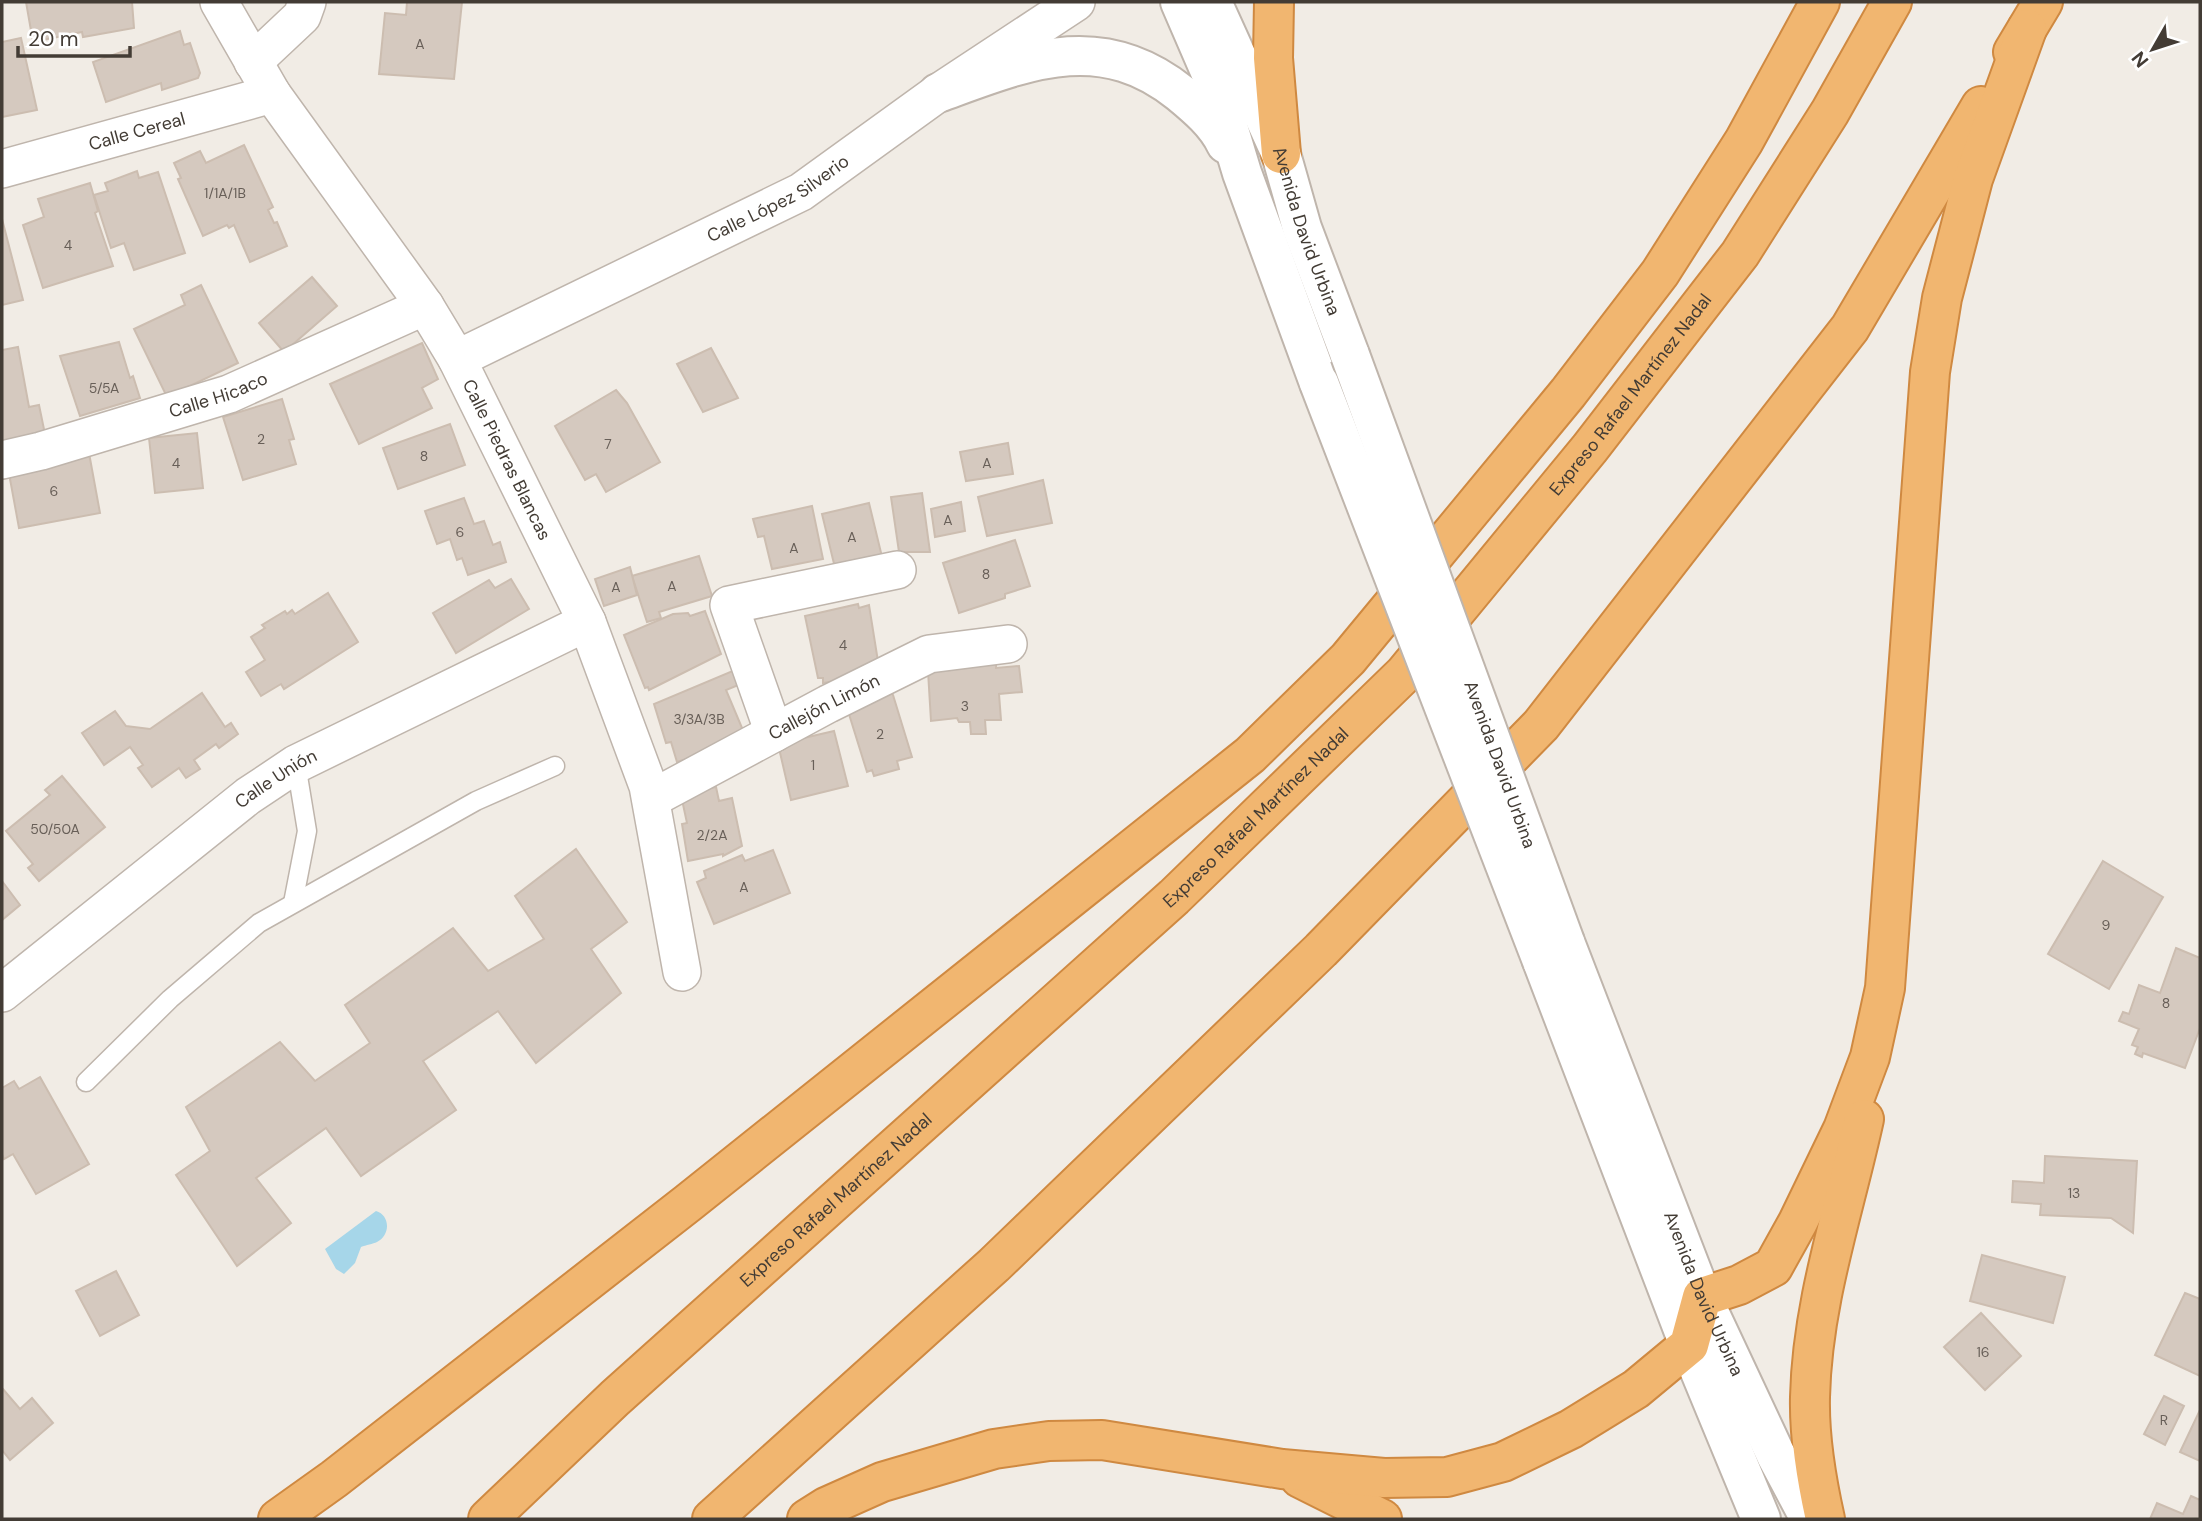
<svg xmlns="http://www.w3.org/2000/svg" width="2202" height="1521" viewBox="0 0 2202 1521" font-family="'DM Sans',sans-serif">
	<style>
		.water { fill: #a6d6e9 }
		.building { fill: #d5c9bf; stroke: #ccbdb0; stroke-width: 2 }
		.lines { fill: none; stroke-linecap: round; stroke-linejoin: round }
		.service-casing { stroke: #bfb5ac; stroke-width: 21 }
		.minor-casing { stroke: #bfb5ac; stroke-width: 40 }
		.tertiary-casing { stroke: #bfb5ac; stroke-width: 42 }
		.motorway-casing { stroke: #cf8941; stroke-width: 42 }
		.service { stroke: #fff; stroke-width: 18 }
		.minor { stroke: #fff; stroke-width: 37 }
		.tertiary { stroke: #fff; stroke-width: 38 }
		.motorway { stroke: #f1b670; stroke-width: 38 }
		.tertiary-bridge-casing { stroke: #bfb5ac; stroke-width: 42; stroke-linecap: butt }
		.tertiary-bridge { stroke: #fff; stroke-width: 38 }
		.labels { text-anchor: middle; stroke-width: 5; stroke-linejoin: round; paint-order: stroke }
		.number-label { font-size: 14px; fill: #685f58 }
		.street-label { font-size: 18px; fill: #433c35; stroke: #fff }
	</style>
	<rect width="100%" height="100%" fill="#f1ece5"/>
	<path class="water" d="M376 1211C390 1215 391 1235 377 1242 373 1244 366 1245 361 1247L355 1263 344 1274 336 1269 325 1249Z"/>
	<g class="building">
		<path d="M26 2H132L134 28 83 37 82 32 33 42Z"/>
		<path d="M407 2H462L454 79 379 74 385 13 406 15Z"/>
		<path d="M180 31 184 45 190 43 200 73 198 78 162 90 161 83 106 102 93 62Z"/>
		<path d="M21 38 37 110 2 117V42Z"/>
		<path d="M244 145 273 207 268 210 274 223 277 222 287 246 250 262 234 225 229 228 227 225 203 236 178 179 181 178 174 163 200 151 206 163Z"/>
		<path d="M137 171 139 178 158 172 185 253 134 270 124 243 111 248 94 195 108 191 105 183Z"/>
		<path d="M90 183 98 211 95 213 113 266 43 288 23 225 44 217 38 199Z"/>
		<path d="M2 219 23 300 2 305Z"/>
		<path d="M312 277 337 306 284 352 259 323Z"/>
		<path d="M201 285 238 363 167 397 134 329 185 305 181 295Z"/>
		<path d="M119 342 130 378 133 376 140 398 80 416 60 356Z"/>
		<path d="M422 343 438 379 422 388 432 408 359 444 330 384Z"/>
		<path d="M18 347 29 407 39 405 46 439 2 453V350Z"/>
		<path d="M711 348 738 398 703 412 677 364Z"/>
		<path d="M616 390 627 403 660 462 606 492 596 474 585 480 555 426Z"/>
		<path d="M282 399 294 439 289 440 296 464 243 480 223 417Z"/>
		<path d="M450 424 465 465 398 489 383 448Z"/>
		<path d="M197 433 203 488 155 493 149 438Z"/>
		<path d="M1008 443 1013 474 966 481 960 452Z"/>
		<path d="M89 453 100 513 19 528 8 468Z"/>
		<path d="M1043 480 1052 523 987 536 978 497Z"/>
		<path d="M922 493 930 552H899L891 497Z"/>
		<path d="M464 498 474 524 484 521 493 545 500 542 506 562 468 575 462 558 457 560 450 539 437 544 425 511Z"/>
		<path d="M961 502 965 531 935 537 931 509Z"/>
		<path d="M869 503 883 561 836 572 822 514Z"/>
		<path d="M812 506 823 559 772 569 764 536 758 537 753 519Z"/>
		<path d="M1015 540 1030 586 1005 594V598L959 613 943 563Z"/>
		<path d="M699 556 712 596 659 612 661 618 647 622 632 576Z"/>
		<path d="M630 567 637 595 604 606 595 579Z"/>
		<path d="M511 579 529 609 456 653 433 613 489 580 495 588Z"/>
		<path d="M328 593 358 642 284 689 281 684 261 696 246 672 265 660 251 637 265 628 262 625 285 611 287 614 292 610 295 614Z"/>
		<path d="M858 604 859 608 869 605 880 674 823 683V678H818L805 616Z"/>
		<path d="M705 611 721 654 649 690 648 687 645 688 624 635 673 614 688 613 690 616Z"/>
		<path d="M996 659V668L1019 666 1022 692 999 694 1001 720H985L986 734H971L970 722H959L957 718 931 721 928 671Z"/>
		<path d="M735 670 741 684 726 690 745 735 705 753 677 762 671 742 666 743 654 704Z"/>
		<path d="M885 686 893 695 912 757 897 761 899 769 874 776 872 770 867 772 848 711Z"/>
		<path d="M202 693 225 727 231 723 238 734 219 748 216 744 194 760 200 769 186 778 179 768 152 787 138 768 143 765 130 747 104 765 82 733 115 711 126 726 150 729Z"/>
		<path d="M834 731 848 786 791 800 778 744Z"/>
		<path d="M62 776 105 827 39 881 28 868 33 864 6 831 50 795 45 790Z"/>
		<path d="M716 787 719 801 732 798 742 846 723 856V854L688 861 682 824 687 823 681 795Z"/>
		<path d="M576 849 627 922 591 949 621 993 536 1063 498 1011 423 1061 456 1110 361 1176 326 1128 256 1178 291 1223 237 1266 176 1175 210 1151 186 1107 280 1042 315 1081 370 1043 345 1005 453 928 488 971 544 939 515 896Z"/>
		<path d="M773 850 790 893 714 924 697 882 706 878 704 871 742 855 745 861Z"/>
		<path d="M2103 861 2163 897 2109 989 2048 954Z"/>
		<path d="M2 881 20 905 2 920Z"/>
		<path d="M2176 948 2200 958V1028L2185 1068 2143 1053 2142 1057 2135 1054 2138 1047 2132 1045 2139 1029 2119 1021 2123 1012 2129 1014 2139 985 2160 993Z"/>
		<path d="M40 1077 89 1164 36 1194 13 1154 4 1159 2 1154V1088L14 1081 19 1089Z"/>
		<path d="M2045 1156 2137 1161 2133 1233 2111 1218 2040 1215 2041 1204 2012 1202 2013 1181 2044 1183Z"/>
		<path d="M1982 1255 2065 1277 2053 1323 1970 1301Z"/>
		<path d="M116 1271 139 1315 100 1336 76 1291Z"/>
		<path d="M2185 1293 2200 1299V1376L2155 1355Z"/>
		<path d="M1981 1313 2021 1356 1985 1390 1944 1347Z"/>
		<path d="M2 1388 20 1409 32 1398 53 1423 10 1460 2 1450Z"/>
		<path d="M2164 1396 2184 1406 2165 1445 2144 1434Z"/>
		<path d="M2200 1410V1461L2180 1452Z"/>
		<path d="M2191 1496 2200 1500V1519H2150L2157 1503 2183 1514Z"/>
	</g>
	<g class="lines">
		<g class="service-casing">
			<g id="service">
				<path d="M293 903 307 831 296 764"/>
				<path d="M86 1082 170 999 259 923 476 801 555 766"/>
			</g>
		</g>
		<g class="minor-casing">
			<g id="minor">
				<path id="s1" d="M219 2 272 94 425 306 457 359 587 622 648 786 682 972"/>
				<path d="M253 62 302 16 307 2"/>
				<path id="s2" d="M2 169 272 94"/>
				<path id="s3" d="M457 359 801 192 938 93 1076 2"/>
				<path id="s4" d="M2 460 41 451 229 394 425 306"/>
				<path d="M774 733 729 605 897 570"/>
				<path id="s5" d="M651 799 828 704 929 654 1008 644"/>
				<path id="s6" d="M2 993 248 796 296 764 587 622"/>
			</g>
		</g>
		<g class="tertiary-casing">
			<g id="tertiary">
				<path d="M1180 2 1215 83 1242 173 1319 383"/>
				<path id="s7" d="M1212 2 1281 154 1302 228 1350 355"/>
				<path d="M938 93C1024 62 1099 28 1180 93 1197 107 1216 123 1226 144"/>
				<path id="s8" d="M1565 942 1702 1297 1776 1455 1810 1519"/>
				<path d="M1542 961 1689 1345 1761 1519"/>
			</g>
		</g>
		<g class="motorway-casing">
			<g id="motorway">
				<path d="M1274 2 1273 58 1281 154"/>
				<path d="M2013 52 2043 2"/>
				<path d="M1300 1478 1382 1519"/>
				<path d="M278 1519 334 1479 688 1203 1250 755 1348 659 1568 393 1660 273 1744 141 1820 2"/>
				<path id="s9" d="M488 1519 615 1398 1174 897 1404 674 1590 448 1740 254 1830 112 1892 2"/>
				<path d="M712 1519 994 1265 1321 950 1541 725 1850 328 1981 106"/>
				<path d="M807 1519 826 1507 882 1482 994 1449 1049 1441 1102 1440 1282 1469 1384 1478 1447 1477 1503 1462 1571 1429 1636 1389 1689 1345 1702 1297 1739 1285 1773 1267 1798 1222 1843 1129 1870 1057 1885 988 1930 372 1942 298 1973 179 2027 29"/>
				<path d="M1825 1519C1816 1479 1809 1439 1810 1397 1812 1302 1844 1211 1864 1119"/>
			</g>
		</g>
		<use href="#service" class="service"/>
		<use href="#minor" class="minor"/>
		<use href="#tertiary" class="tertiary"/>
		<use href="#motorway" class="motorway"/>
		<g class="tertiary-bridge-casing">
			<g id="tertiary-bridge">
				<path id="s10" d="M1350 355 1565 942"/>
				<path d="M1319 383 1542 961"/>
			</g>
		</g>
		<use href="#tertiary-bridge" class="tertiary-bridge"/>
	</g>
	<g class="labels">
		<g class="number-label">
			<text x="420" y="49">A</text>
			<text x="225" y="198">1/1A/1B</text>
			<text x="68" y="250">4</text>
			<text x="104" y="393">5/5A</text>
			<text x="261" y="444">2</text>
			<text x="608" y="449">7</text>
			<text x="424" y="461">8</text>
			<text x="176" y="468">4</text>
			<text x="987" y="468">A</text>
			<text x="54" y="496">6</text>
			<text x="948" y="525">A</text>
			<text x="460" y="537">6</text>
			<text x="852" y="542">A</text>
			<text x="794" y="553">A</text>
			<text x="986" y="579">8</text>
			<text x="672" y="591">A</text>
			<text x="616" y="592">A</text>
			<text x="843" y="650">4</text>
			<text x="965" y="711">3</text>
			<text x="699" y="724">3/3A/3B</text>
			<text x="880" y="739">2</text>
			<text x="813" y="770">1</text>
			<text x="55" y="834">50/50A</text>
			<text x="712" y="840">2/2A</text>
			<text x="744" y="892">A</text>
			<text x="2106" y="930">9</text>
			<text x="2166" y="1008">8</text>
			<text x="2074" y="1198">13</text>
			<text x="1983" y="1357">16</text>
			<text x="2164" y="1425">R</text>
		</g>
		<g class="street-label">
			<text dy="6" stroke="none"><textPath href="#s2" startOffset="140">Calle Cereal</textPath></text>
			<text dy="6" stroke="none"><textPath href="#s3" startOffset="359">Calle López Silverio</textPath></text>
			<text dy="6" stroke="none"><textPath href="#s7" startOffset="248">Avenida David Urbina</textPath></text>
			<text dy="6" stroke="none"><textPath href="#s4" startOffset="226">Calle Hicaco</textPath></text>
			<text dy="6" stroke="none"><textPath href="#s9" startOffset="1606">Expreso Rafael Martínez Nadal</textPath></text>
			<text dy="6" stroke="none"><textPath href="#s1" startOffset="542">Calle Piedras Blancas</textPath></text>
			<text dy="6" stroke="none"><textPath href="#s5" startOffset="196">Callejón Limón</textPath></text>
			<text dy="6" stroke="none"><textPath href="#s10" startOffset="436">Avenida David Urbina</textPath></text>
			<text dy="6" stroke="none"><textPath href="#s6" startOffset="348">Calle Unión</textPath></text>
			<text dy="6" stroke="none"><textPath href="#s9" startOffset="1040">Expreso Rafael Martínez Nadal</textPath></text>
			<text dy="6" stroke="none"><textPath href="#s9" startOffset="472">Expreso Rafael Martínez Nadal</textPath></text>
			<text dy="6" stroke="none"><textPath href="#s8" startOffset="378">Avenida David Urbina</textPath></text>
		</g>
	</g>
	<rect width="2202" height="1521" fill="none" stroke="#433c35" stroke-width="7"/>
	<g transform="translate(2153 49) rotate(231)" stroke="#ffffff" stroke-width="5" paint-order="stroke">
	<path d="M0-5L12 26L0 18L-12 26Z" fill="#433c35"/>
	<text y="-10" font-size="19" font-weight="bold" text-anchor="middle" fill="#433c35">N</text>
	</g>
	<path d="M18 46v10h112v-10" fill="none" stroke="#433c35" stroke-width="3.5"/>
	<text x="28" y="46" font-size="21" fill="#433c35" stroke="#ffffff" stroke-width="5" paint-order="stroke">20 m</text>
</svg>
